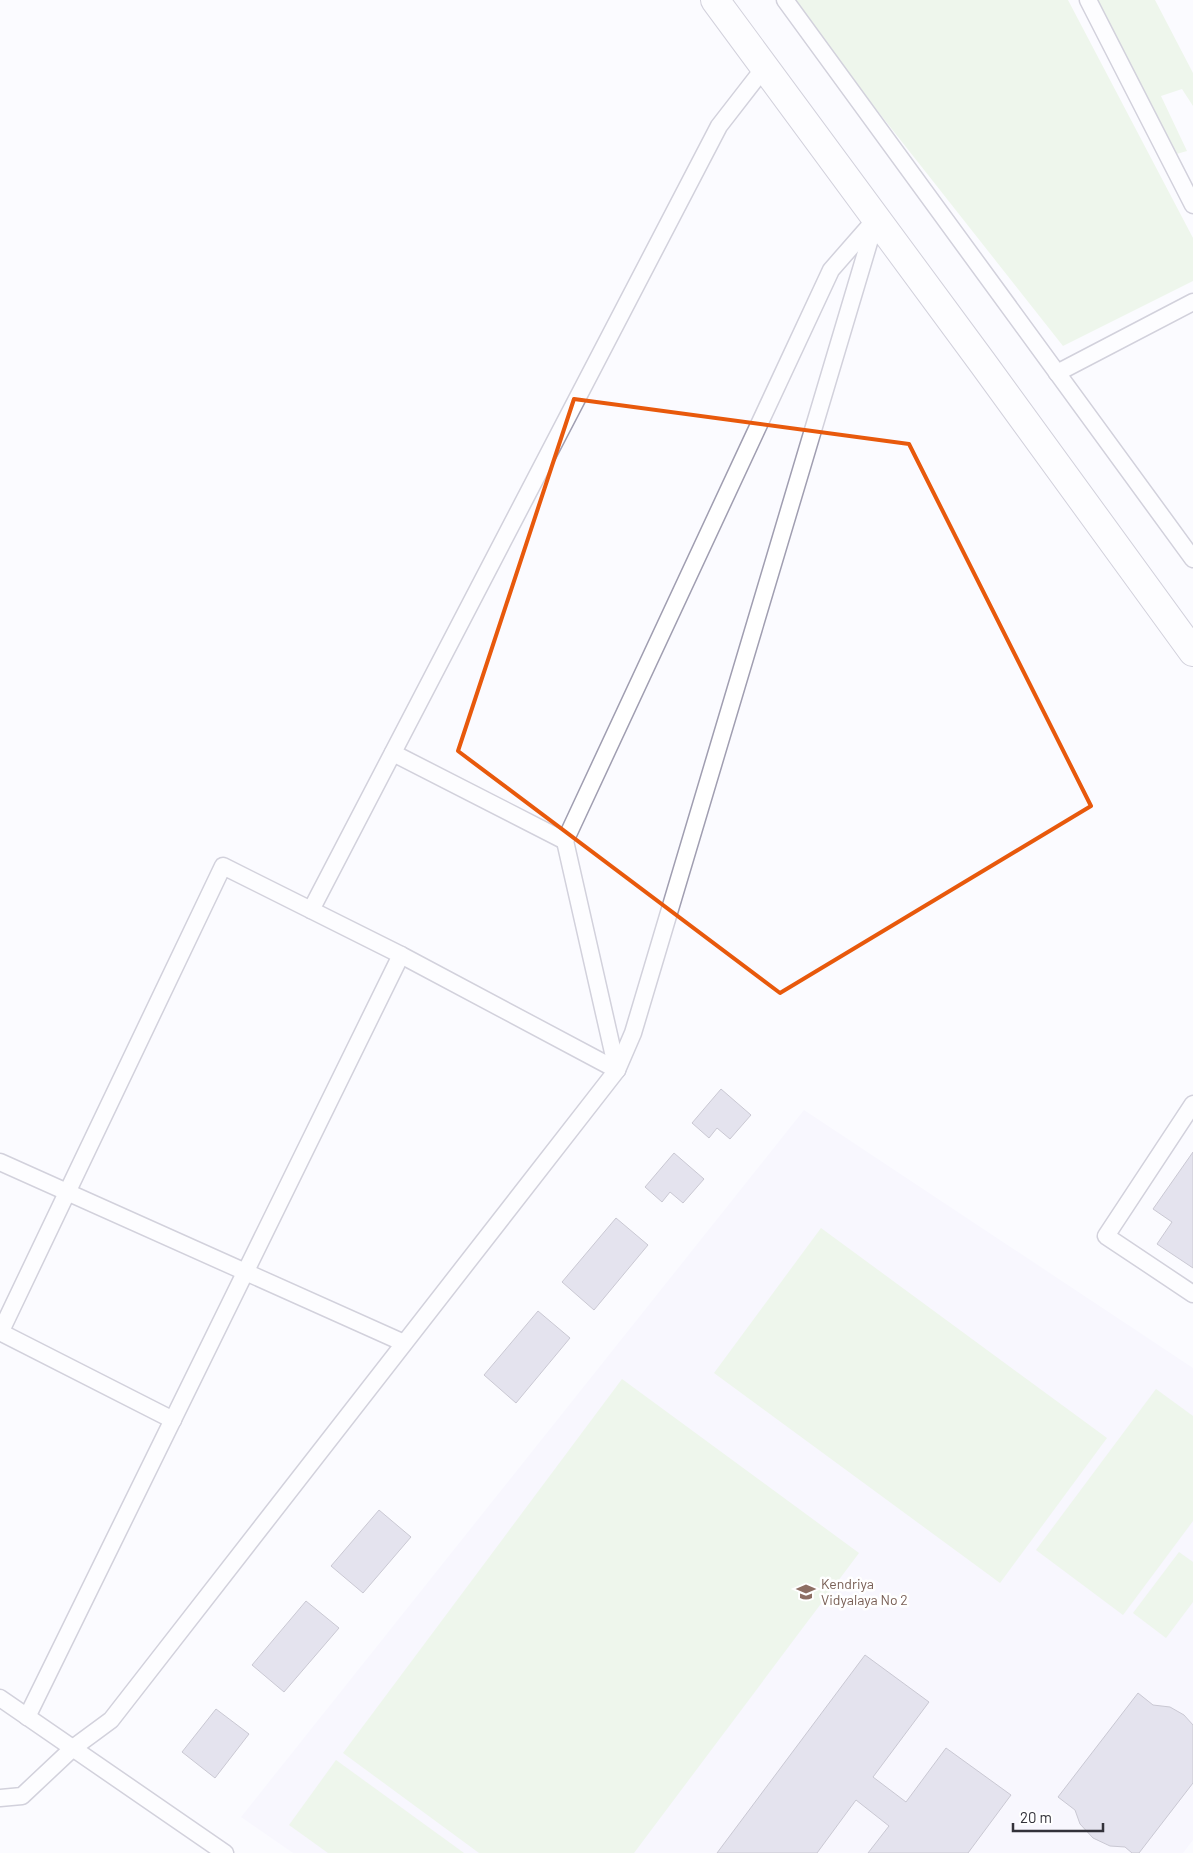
<svg xmlns="http://www.w3.org/2000/svg" width="1193" height="1853" viewBox="0 0 1193 1853" font-family="Barlow,sans-serif">
	<style>
		.built { fill: #f3f1fd }
		.green { fill: #def0d4 }
		.building { fill: #c7c5d9; stroke: #8d8a9d }
		.lines { fill: none; stroke-linecap: round; stroke-linejoin: round }
		.service-casing { stroke: #a09eb1; stroke-width: 19 }
		.minor-casing { stroke: #a09eb1; stroke-width: 30 }
		.service { stroke: #fff; stroke-width: 16 }
		.minor { stroke: #fff; stroke-width: 28 }
		.marked { fill: none; stroke: #e8590c; stroke-width: 4; stroke-linejoin: round }
		.labels { text-anchor: middle; stroke-width: 5; stroke-linejoin: round; paint-order: stroke }
		.education-label { font-size: 14px; fill: #785e54; stroke: #fff; text-anchor: start }
	</style>
	<rect width="100%" height="100%" fill="#fbfbff"/>
	<path class="built" d="M804 1110 1193 1368V1840L1183 1853H293L241 1817Z"/>
	<g class="green">
		<path d="M790 0H1068L1193 238V281L1063 346Z"/>
		<path d="M1096 0H1155L1193 73V106L1182 89 1161 96 1187 151 1173 155Z"/>
		<path d="M821 1228 1107 1438 1000 1583 714 1373Z"/>
		<path d="M622 1379 859 1553 634 1853H479L343 1753Z"/>
		<path d="M1156 1389 1193 1416V1521L1123 1615 1036 1550Z"/>
		<path d="M1179 1552 1193 1562V1602L1166 1638 1133 1613Z"/>
		<path d="M336 1760 464 1853H328L289 1825Z"/>
	</g>
	<g class="building">
		<path d="M721 1089 751 1115 730 1139 717 1128 709 1138 692 1123Z"/>
		<path d="M1193 1152V1268L1157 1244 1172 1222 1153 1209Z"/>
		<path d="M674 1153 704 1179 683 1203 670 1192 662 1202 645 1187Z"/>
		<path d="M616 1218 648 1245 594 1310 562 1282Z"/>
		<path d="M538 1311 570 1338 516 1403 484 1375Z"/>
		<path d="M379 1510 411 1537 363 1593 331 1566Z"/>
		<path d="M306 1601 339 1628 284 1692 252 1665Z"/>
		<path d="M865 1655 929 1702 873 1777 906 1802 946 1748 1011 1795 968 1853H868L889 1826 856 1800 817 1853H717Z"/>
		<path d="M1138 1693 1153 1705 1170 1707 1184 1715 1193 1725V1783L1139 1853H1132L1125 1847 1110 1846 1093 1838 1080 1824 1075 1810 1058 1797Z"/>
		<path d="M216 1709 249 1734 215 1778 182 1752Z"/>
	</g>
	<g class="lines">
		<g class="service-casing">
			<g id="service">
				<path d="M785 0 1193 559"/>
				<path d="M1088 0 1193 205"/>
				<path d="M1057 373 1193 302"/>
				<path d="M393 753 565 841"/>
				<path d="M311 910 719 126 764 68"/>
				<path d="M617 1070 565 841 831 270 873 222"/>
				<path d="M1193 1104 1106 1236 1193 1294"/>
				<path d="M0 1162 404 1343"/>
				<path d="M0 1332 173 1420"/>
				<path d="M0 1333 223 866 401 955 617 1070"/>
				<path d="M0 1698 225 1853"/>
				<path d="M27 1717 401 955"/>
				<path d="M0 1798 22 1796 73 1748 111 1720 617 1070 633 1033 876 219"/>
			</g>
		</g>
		<g class="minor-casing">
			<path id="minor" d="M715 0 982 362 1193 652"/>
		</g>
		<use href="#service" class="service"/>
		<use href="#minor" class="minor"/>
	</g>
	<path d="M0 0H1193V1853H0ZM574 399 909 444 1091 806 780 993 458 751Z" fill="#fbfbff" fill-opacity=".55" fill-rule="evenodd"/>
	<path class="marked" d="M574 399 909 444 1091 806 780 993 458 751Z"/>
	<defs>
		<g id="school-bare" transform="scale(1.5)"><path d="M0-5L7-2L0 1L-7-2ZM-4 1L0 2.5L4 1V4Q0 6-4 4Z" fill="#8d6e63" stroke="#fff" stroke-width="2.5" paint-order="stroke"/></g>
	</defs>
	<g fill-rule="evenodd">
		<use href="#school-bare" x="806" y="1592"/>
	</g>
	<g class="labels">
		<g class="education-label">
			<text x="821" y="1589">Kendriya<tspan x="821" dy="16">Vidyalaya No 2</tspan></text>
		</g>
	</g>
	<path d="M1013 1823v8h90v-8" fill="none" stroke="#33323a" stroke-width="2.5"/>
	<text x="1020" y="1823" font-size="15" fill="#33323a" stroke="#ffffff" stroke-width="4" paint-order="stroke">20 m</text>
</svg>
